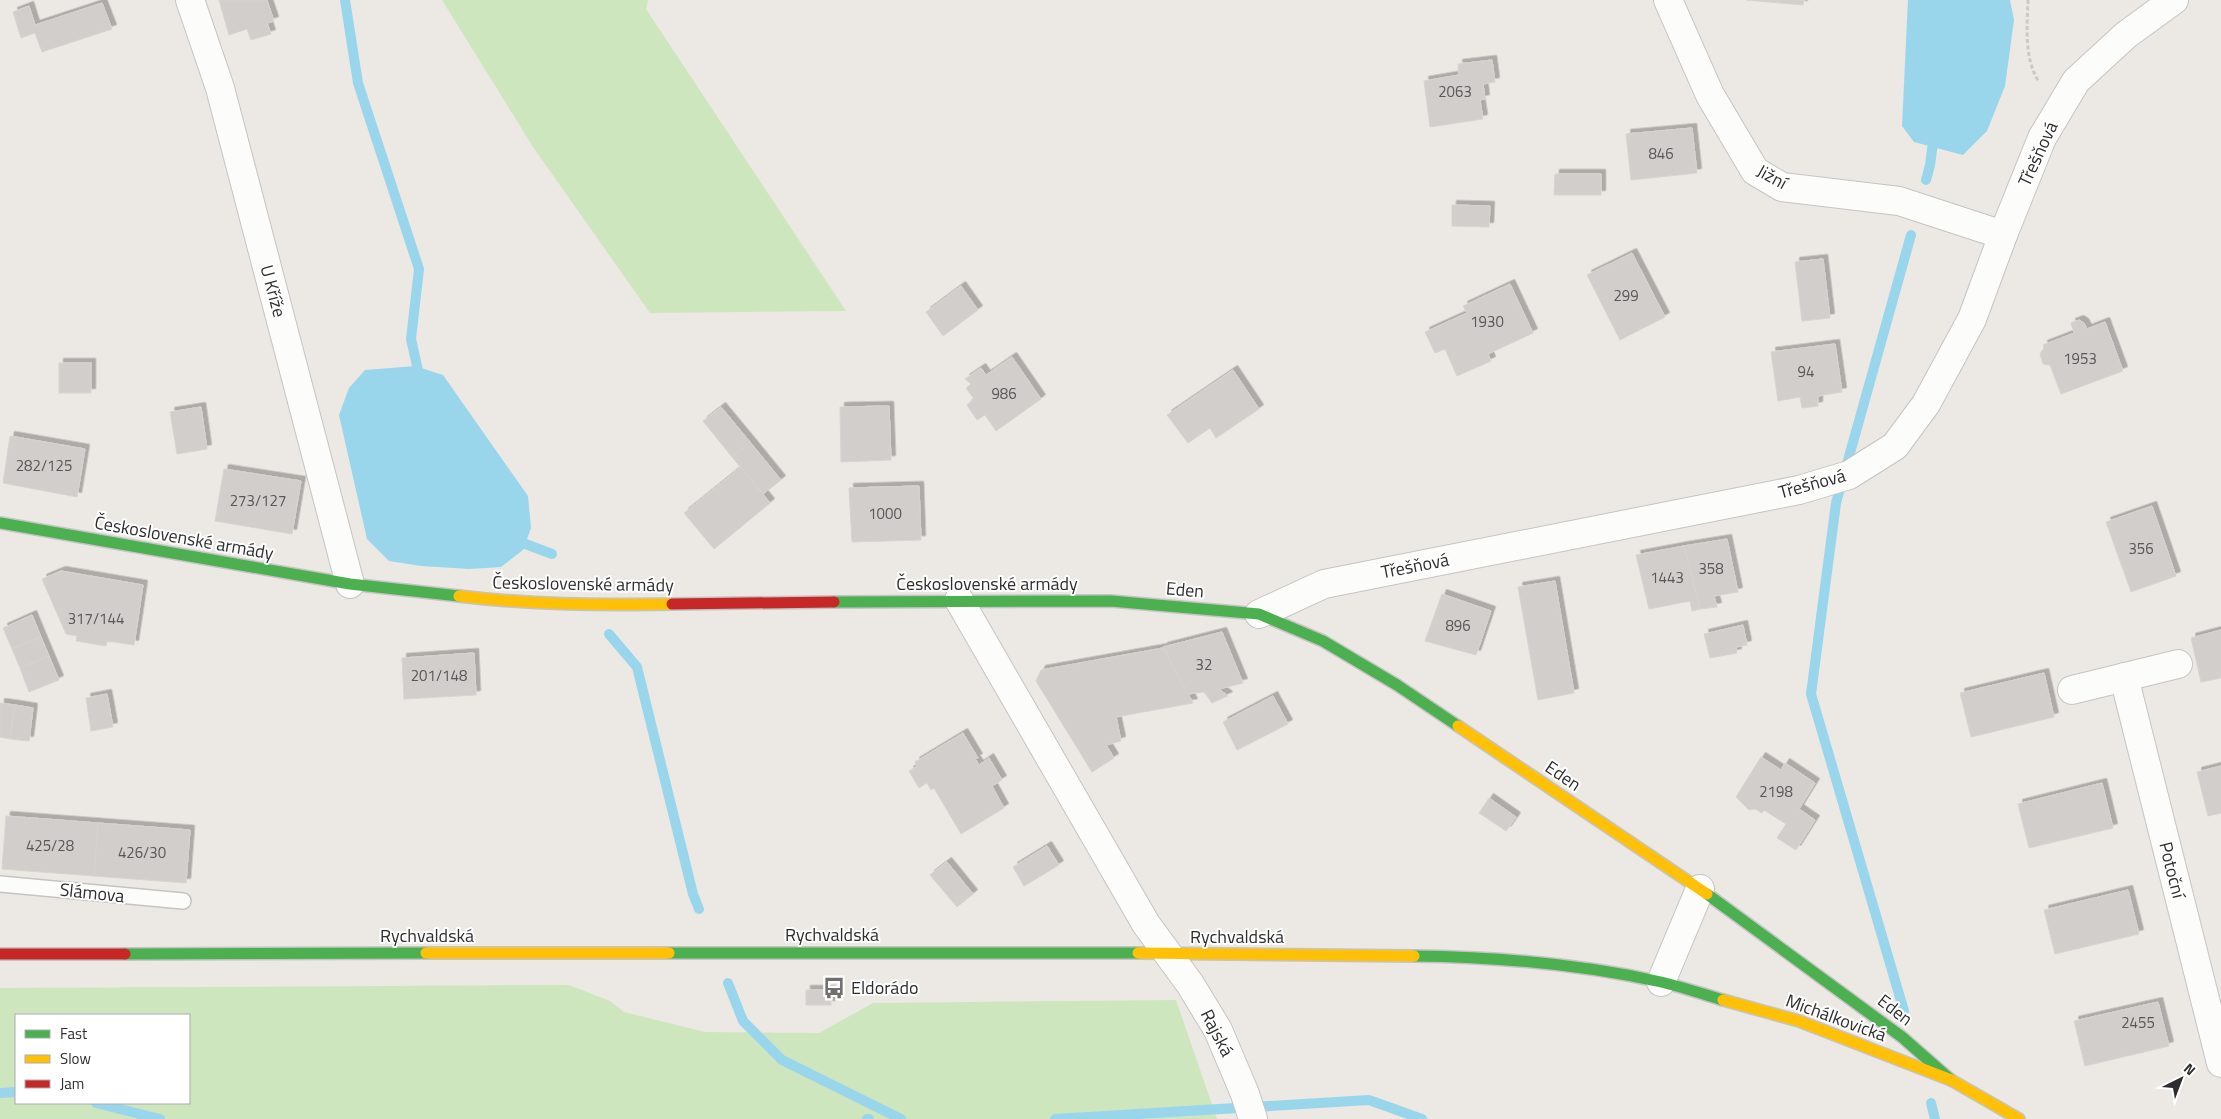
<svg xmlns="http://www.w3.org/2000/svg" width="2221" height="1119" viewBox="0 0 2221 1119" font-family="'Titillium Web',sans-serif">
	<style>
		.green { fill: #cee6be; fill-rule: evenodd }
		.water { fill: #99d6ec }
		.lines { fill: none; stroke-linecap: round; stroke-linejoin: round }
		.stream { stroke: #99d6ec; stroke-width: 10 }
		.building { fill: #d1cecb; stroke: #d7d4d0; filter: url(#shadow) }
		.lane-casing { stroke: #c5c4c5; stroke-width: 18 }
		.street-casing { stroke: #c5c4c5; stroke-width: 30 }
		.fast-casing { stroke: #c5c4c5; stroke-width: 14 }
		.slow-casing { stroke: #c5c4c5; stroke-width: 14 }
		.jam-casing { stroke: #c5c4c5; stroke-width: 14 }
		.path { stroke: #c9c9c8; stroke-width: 3; stroke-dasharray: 4 2.5; stroke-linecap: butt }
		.lane { stroke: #fcfcfb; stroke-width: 15 }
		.street { stroke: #fcfcfb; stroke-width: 28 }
		.fast { stroke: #4caf50; stroke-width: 11 }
		.slow { stroke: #ffc107; stroke-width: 11 }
		.jam { stroke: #c62828; stroke-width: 11 }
		.labels { text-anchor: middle; stroke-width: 4; stroke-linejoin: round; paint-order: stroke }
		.number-label { font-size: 15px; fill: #585857 }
		.street-label { font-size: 18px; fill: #2e2e2e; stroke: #fff }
		.poi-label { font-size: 18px; fill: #2e2e2e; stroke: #fff; text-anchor: start }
	</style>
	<defs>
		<filter id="shadow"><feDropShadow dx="4.5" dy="-4.5" stdDeviation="0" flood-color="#0004"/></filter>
	</defs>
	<rect width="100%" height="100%" fill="#ece8e4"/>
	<g class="green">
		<path d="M442 0H648L646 9 846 311 650 313 533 147Z"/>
		<path d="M569 985 610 1001 624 1012 705 1032 819 1033 873 1003 1176 1000 1217 1119H0V988ZM16 1015H189V1103H16Z"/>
	</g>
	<g class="water">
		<path d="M1908 0H2010L2014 20 2005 86 1987 131 1963 155 1914 142 1902 126Z"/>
		<path d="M415 366 443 375 528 496 531 528 523 550 501 567 469 569 421 566 389 561 367 539 339 415 349 388 365 370Z"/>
	</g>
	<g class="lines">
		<g class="stream">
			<path d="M345 0 358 83 419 269 411 339 420 379"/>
			<path d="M1926 180 1930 165 1934 135"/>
			<path d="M515 540 552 554"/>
			<path d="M609 634 637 667 693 894 699 909"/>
			<path d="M728 983 743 1021 782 1060 901 1119"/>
			<path d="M1904 1011 1811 694 1836 503 1911 235"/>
			<path d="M0 1093 16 1092"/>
			<path d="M96 1103 160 1119"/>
			<path d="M1931 1103 1935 1119"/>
			<path d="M867 1119H869"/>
			<path d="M1055 1119 1369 1100 1422 1119"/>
		</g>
	</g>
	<g class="building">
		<path d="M219 0H267L274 21 267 23 271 34 251 40 247 29 229 35Z"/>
		<path d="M1746 0H1804L1803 5Z"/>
		<path d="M102 3 112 29 42 52 35 33 21 38 13 12 29 6 35 25Z"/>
		<path d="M1492 60 1495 82 1483 84 1485 99 1480 100 1483 119 1430 127 1424 81 1459 75 1458 64Z"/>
		<path d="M1692 128 1697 173 1631 180 1626 134Z"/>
		<path d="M1555 174H1601V195H1554Z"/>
		<path d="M1452 205 1490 206 1489 227 1452 226Z"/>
		<path d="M1632 253 1665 317 1620 340 1587 275Z"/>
		<path d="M1823 259 1830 318 1802 321 1795 262Z"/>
		<path d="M1510 284 1533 333 1488 354 1491 361 1457 376 1445 349 1435 353 1425 332 1467 313 1463 306Z"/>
		<path d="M961 286 978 310 943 336 926 312Z"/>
		<path d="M2079 320 2084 323 2087 329 2105 322 2123 371 2061 394 2050 365 2043 364 2040 354 2044 348 2043 345 2074 333 2071 323Z"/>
		<path d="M1835 344 1842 392 1818 396V406L1802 408 1800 397 1778 401 1771 352Z"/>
		<path d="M1012 357 1041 399 996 431 985 415 977 420 967 405 974 399 966 388 971 384 965 379 981 368 986 375Z"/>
		<rect x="59" y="363" width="32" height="30"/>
		<path d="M1233 370 1259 409 1216 438 1210 428 1188 443 1167 415Z"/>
		<path d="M889 406 891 460 841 462 840 407Z"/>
		<path d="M201 407 207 449 177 454 170 412Z"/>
		<path d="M721 407 750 442 732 457 703 421Z"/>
		<path d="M10 436 85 449 77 497 3 483Z"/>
		<path d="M750 442 781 480 763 494 732 457Z"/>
		<path d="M741 467 770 503 714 549 684 513Z"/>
		<path d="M224 469 301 481 292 534 215 521Z"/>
		<path d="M919 486 921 540 852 542 849 488Z"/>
		<path d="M2152 506 2176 576 2131 592 2106 522Z"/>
		<path d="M1727 539 1738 592 1714 596 1717 607 1700 609 1684 546Z"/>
		<path d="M1684 546 1700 609 1692 611 1690 601 1649 609 1636 555Z"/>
		<path d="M61 571 143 585 134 645 107 641 106 646 76 641 77 636 66 634 42 579Z"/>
		<path d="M1555 581 1574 693 1538 700 1518 587Z"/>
		<path d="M1442 594 1491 611 1476 655 1425 641Z"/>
		<path d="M32 615 41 637 12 649 3 628Z"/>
		<path d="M1743 625 1747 645 1736 647 1737 653 1710 658 1704 634Z"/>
		<path d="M2221 630V678L2201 682 2191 638Z"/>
		<path d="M1222 632 1243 683 1219 689 1228 696 1212 703 1204 692 1188 694 1163 647Z"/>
		<path d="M41 637 49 656 20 668 12 649Z"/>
		<path d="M1163 648 1193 703 1116 717 1121 741 1106 745 1114 758 1092 772 1036 681 1041 670Z"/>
		<path d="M474 653 476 695 404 699 402 658Z"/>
		<path d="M49 656 59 680 29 692 20 668Z"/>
		<path d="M2044 673 2054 717 1971 737 1960 693Z"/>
		<path d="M107 694 113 727 91 731 86 698Z"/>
		<path d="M1273 696 1288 724 1237 750 1223 722Z"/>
		<path d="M0 703 15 705 10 739 0 737Z"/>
		<path d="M15 705 33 708 29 741 10 739Z"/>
		<path d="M963 733 978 758 975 759 979 765 989 758 1002 780 992 786 1004 808 961 834 934 788 931 790 927 783 919 788 909 771 917 766 915 762Z"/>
		<path d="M1761 757 1781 770 1785 763 1815 783 1799 809 1815 820 1796 850 1777 838 1786 824 1764 810 1762 813 1755 809 1749 810 1736 797Z"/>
		<path d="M2221 766V813L2208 816 2197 772Z"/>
		<path d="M2102 783 2113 828 2029 848 2018 804Z"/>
		<path d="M1489 798 1516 817 1506 831 1479 813Z"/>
		<path d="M6 816 98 823 94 876 2 869Z"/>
		<path d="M98 823 190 830 186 883 94 876Z"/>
		<path d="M1047 846 1059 865 1024 886 1013 867Z"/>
		<path d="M947 862 973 894 957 907 930 875Z"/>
		<path d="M2128 890 2139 934 2055 954 2044 910Z"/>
		<rect x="806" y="990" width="25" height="15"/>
		<path d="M2158 1002 2169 1046 2085 1066 2074 1021Z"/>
	</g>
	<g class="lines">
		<g class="lane-casing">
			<path id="lane" d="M0 884 183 901"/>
		</g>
		<g class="street-casing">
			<g id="street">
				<path d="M190 0 220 88 350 584"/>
				<path d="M1668 0 1710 95 1755 171 1782 187 1899 201 2003 235"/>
				<path d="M959 600 1146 924 1190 984 1218 1030 1245 1094 1253 1119"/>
				<path d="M1259 614 1324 584 1799 490 1849 475 1895 446 1926 404 1972 319 2003 235 2042 138 2076 81 2126 35 2174 0"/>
				<path d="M2124 677 2221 1063"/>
				<path d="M2072 690 2178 664"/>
				<path d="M1661 982 1700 889"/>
			</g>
		</g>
		<g class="fast-casing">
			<g id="fast">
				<path d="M0 523 350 584 459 596"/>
				<path d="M834 602 1111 601 1259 614 1323 641 1397 685 1458 726"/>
				<path d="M1707 894 1902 1037 1951 1080"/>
				<path d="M669 953H1138"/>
				<path d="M125 954 426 953"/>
				<path d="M1414 956C1497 957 1580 964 1661 982 1682 987 1703 994 1723 1000"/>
			</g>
		</g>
		<g class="slow-casing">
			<g id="slow">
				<path d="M459 596C531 605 600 605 672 604"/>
				<path d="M1458 726 1707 894"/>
				<path d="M426 953H669"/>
				<path d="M1138 953 1414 956"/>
				<path d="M1723 1000 1799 1021 1951 1080 2019 1119"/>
			</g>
		</g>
		<g class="jam-casing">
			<g id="jam">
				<path d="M672 604 834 602"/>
				<path d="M0 954H125"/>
			</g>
		</g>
		<path class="path" d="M2028 0C2027 27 2024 59 2039 82"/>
		<use href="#lane" class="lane"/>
		<use href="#street" class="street"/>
		<use href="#fast" class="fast"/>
		<use href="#slow" class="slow"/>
		<use href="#jam" class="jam"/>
	</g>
	<defs>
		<g id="bus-bare" transform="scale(1.725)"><path d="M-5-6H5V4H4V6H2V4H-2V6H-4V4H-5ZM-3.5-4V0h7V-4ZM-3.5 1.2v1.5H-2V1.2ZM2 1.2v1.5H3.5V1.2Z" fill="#706f6e" stroke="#fff" stroke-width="2.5" paint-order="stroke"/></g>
	</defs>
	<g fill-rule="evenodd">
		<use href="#bus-bare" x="834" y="988"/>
	</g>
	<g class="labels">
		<g class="number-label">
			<text x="1455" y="97">2063</text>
			<text x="1661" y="159">846</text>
			<text x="1626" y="301">299</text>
			<text x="1487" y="327">1930</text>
			<text x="2080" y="364">1953</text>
			<text x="1806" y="377">94</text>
			<text x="1004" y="399">986</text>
			<text x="44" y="471">282/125</text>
			<text x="258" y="506">273/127</text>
			<text x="885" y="519">1000</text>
			<text x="2141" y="554">356</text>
			<text x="1711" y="574">358</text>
			<text x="1667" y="583">1443</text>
			<text x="96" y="624">317/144</text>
			<text x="1458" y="631">896</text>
			<text x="1204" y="670">32</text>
			<text x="439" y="681">201/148</text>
			<text x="1776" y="797">2198</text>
			<text x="50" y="851">425/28</text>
			<text x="142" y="858">426/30</text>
			<text x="2138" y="1028">2455</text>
		</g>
		<g class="street-label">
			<text transform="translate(2038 154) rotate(-65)" y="6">Třešňová</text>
			<text transform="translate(1772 177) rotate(29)" y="6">Jižní</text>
			<text transform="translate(273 291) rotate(75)" y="6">U Kříže</text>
			<text transform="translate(1812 484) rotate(-15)" y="6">Třešňová</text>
			<text transform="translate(184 538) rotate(10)" y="6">Československé armády</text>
			<text transform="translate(1415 566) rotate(-11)" y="6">Třešňová</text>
			<text transform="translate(583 584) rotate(1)" y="6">Československé armády</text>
			<text x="987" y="590">Československé armády</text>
			<text transform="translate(1185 590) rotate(5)" y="6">Eden</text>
			<text transform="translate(1563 776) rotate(34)" y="6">Eden</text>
			<text transform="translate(2172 870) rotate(76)" y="6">Potoční</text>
			<text transform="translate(92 893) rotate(6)" y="6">Slámova</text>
			<text x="832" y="941">Rychvaldská</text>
			<text x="427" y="942">Rychvaldská</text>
			<text x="1237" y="943">Rychvaldská</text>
			<text transform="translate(1895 1010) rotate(38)" y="6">Eden</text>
			<text transform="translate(1836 1018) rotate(20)" y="6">Michálkovická</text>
			<text transform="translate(1217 1033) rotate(63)" y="6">Rajská</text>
		</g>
		<g class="poi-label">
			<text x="851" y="994">Eldorádo</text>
		</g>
	</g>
	<rect x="15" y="1014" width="175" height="90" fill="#ffffff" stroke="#ababab"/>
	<rect x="25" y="1030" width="25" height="8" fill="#4caf50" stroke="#ababab"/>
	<text x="60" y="1039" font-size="15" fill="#2e2e2e">Fast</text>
	<rect x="25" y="1055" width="25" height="8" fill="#ffc107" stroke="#ababab"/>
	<text x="60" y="1064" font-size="15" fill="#2e2e2e">Slow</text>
	<rect x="25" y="1080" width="25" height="8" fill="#c62828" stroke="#ababab"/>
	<text x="60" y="1089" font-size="15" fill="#2e2e2e">Jam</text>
	<g transform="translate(2181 1079) rotate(42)" stroke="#ffffff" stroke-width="4" paint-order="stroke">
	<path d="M0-4L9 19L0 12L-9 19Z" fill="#2e2e2e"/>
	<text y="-8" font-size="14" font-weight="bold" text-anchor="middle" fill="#2e2e2e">N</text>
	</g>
</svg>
